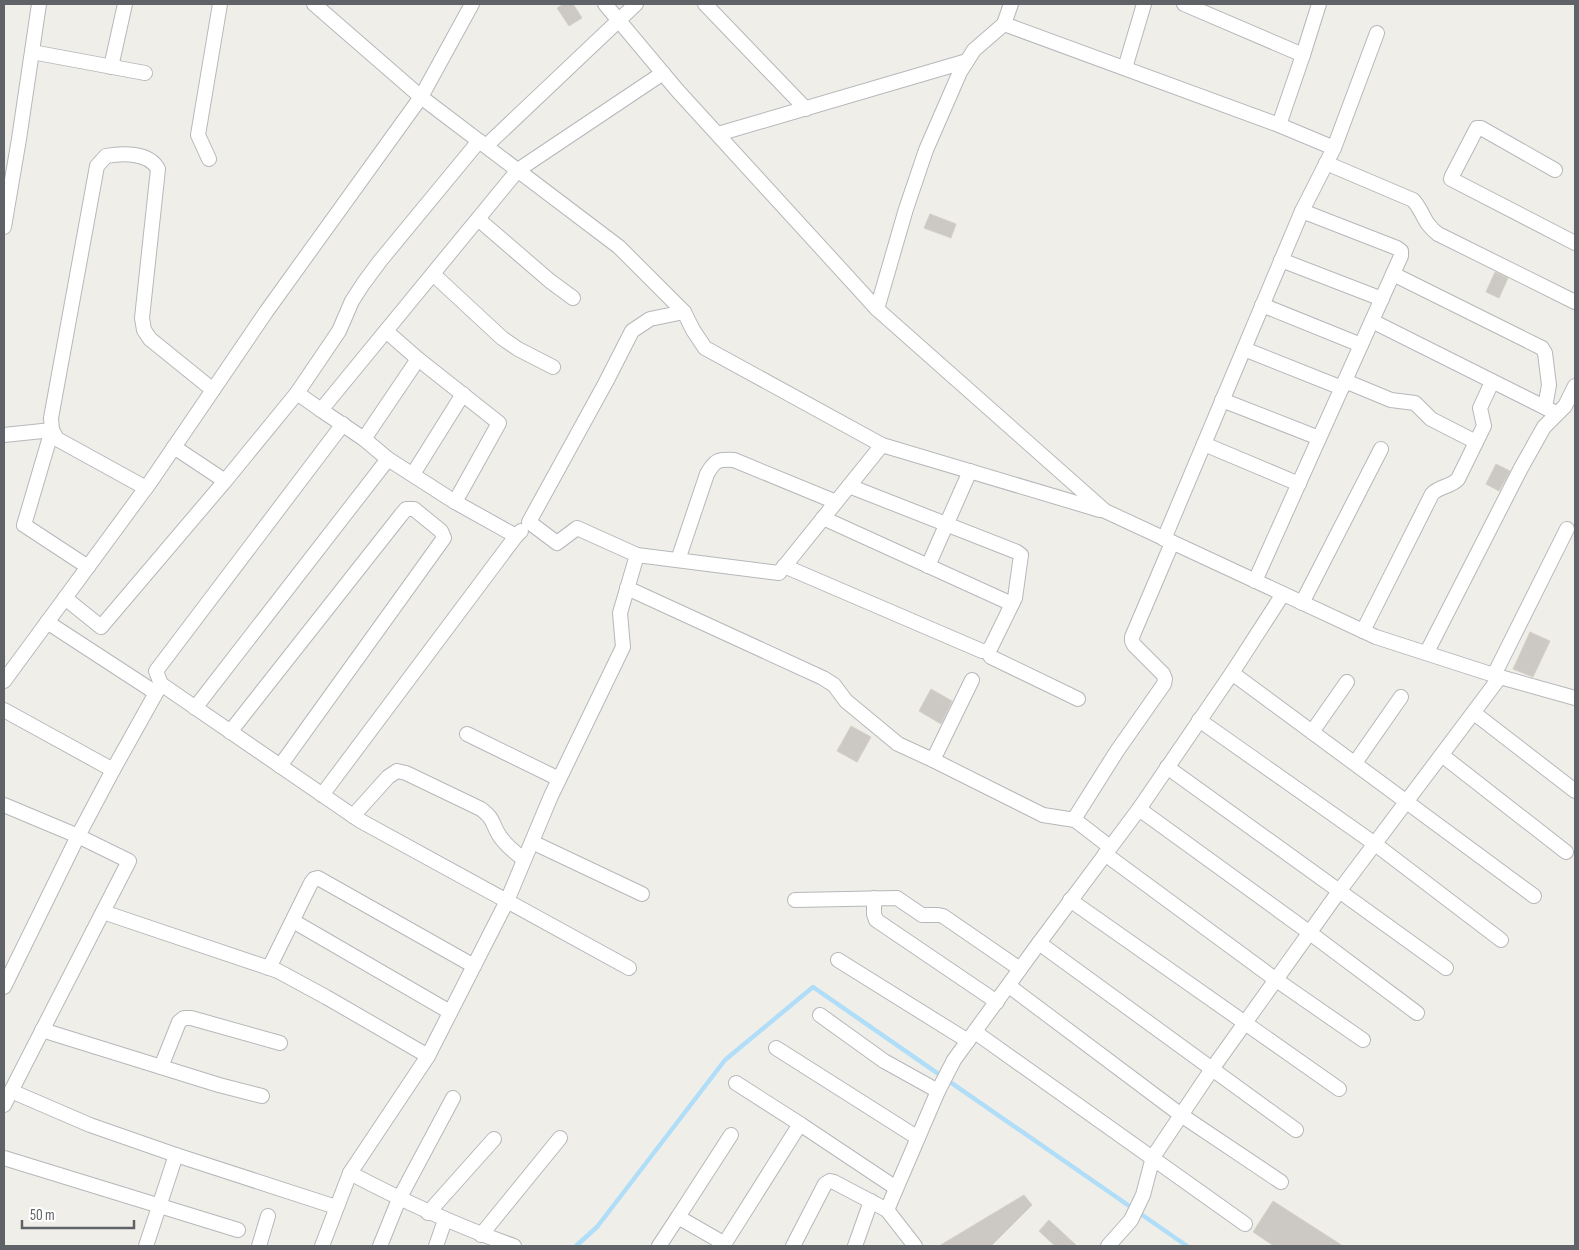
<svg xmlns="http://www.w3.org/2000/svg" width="1579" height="1250" viewBox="0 0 1579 1250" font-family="'Sofia Sans Condensed',sans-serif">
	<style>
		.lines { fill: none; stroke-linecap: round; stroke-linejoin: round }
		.stream { stroke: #b0def9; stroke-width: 4.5 }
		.building { fill: #ccc9c5; stroke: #d5d0c7 }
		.minor-casing { stroke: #b5b8bb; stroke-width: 16 }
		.minor { stroke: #fff; stroke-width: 14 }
	</style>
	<rect width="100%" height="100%" fill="#f0eee8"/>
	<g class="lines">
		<path class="stream" d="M576 1246 597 1227 725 1060 813 987 1187 1246"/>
	</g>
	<g class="building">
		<path d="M564 4H573L582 18 569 26 557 8Z"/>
		<path d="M930 214 956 224 951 238 924 228Z"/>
		<path d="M1495 272 1508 278 1499 298 1486 292Z"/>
		<path d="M1496 464 1510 471 1499 491 1486 484Z"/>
		<path d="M1530 632 1550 641 1533 677 1513 669Z"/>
		<path d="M931 689 952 701 941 724 919 711Z"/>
		<path d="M851 726 871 737 857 762 837 751Z"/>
		<path d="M1024 1195 1032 1205 991 1246H939Z"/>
		<path d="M1273 1201 1343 1246H1274L1253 1232Z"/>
		<path d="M1049 1220 1077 1246H1055L1039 1231Z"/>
	</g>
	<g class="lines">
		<g class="minor-casing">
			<g id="minor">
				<path d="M314 4 421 97 619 247 684 312 693 330 705 348 882 445"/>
				<path d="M605 4 677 90 877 309 1105 511 1376 637 1500 677 1575 698"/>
				<path d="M705 4 806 109"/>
				<path d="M1011 4 1004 24 1279 125"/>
				<path d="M32 52 145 73"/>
				<path d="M1303 55 1319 4"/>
				<path d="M111 67 125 4"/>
				<path d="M1125 68 1144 4"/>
				<path d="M718 134 967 61"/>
				<path d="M486 146 636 4"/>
				<path d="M1334 148 1377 33"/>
				<path d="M209 159 198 135 220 4"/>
				<path d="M1326 163 1413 200C1424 212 1423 223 1438 234L1575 302"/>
				<path d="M1555 170 1481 128H1477L1452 176 1451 179 1575 243"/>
				<path d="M478 219 550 281 573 298"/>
				<path d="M4 227 19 139 39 4"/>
				<path d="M1281 260 1382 299"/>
				<path d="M433 274 502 338 518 349 553 367"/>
				<path d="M1393 274 1542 348 1545 353 1549 385 1545 407"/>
				<path d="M1262 305 1361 345"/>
				<path d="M877 309 906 209 926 150 960 72 974 50 1004 24"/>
				<path d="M1372 321 1552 411"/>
				<path d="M1244 349 1342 388"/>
				<path d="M418 359 499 423 455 502 516 536 521 531"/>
				<path d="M1345 381 1391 400 1415 403 1431 419 1476 442"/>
				<path d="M297 393 339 331 352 301 363 284 380 261 479 141"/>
				<path d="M1222 400 1319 438"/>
				<path d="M321 410 364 439 418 359 386 331"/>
				<path d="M4 435 52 430 24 525 88 567"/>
				<path d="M364 439 388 459 455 502"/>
				<path d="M1204 444 1299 484"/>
				<path d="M174 447 225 481 297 393 321 410 518 170 663 73"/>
				<path d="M413 474 463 394"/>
				<path d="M146 488 57 439 52 430 51 418 97 166 106 156C122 153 149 152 158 169L142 318 144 330 150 339 213 390"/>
				<path d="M823 518 1012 604"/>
				<path d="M1164 539 1302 211 1334 148 1279 125 1303 55 1184 4"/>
				<path d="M637 555 577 528 557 543 529 522 606 382 632 331 650 319 684 312"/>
				<path d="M678 560 707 474C715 460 718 459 734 460L836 502"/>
				<path d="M784 566 982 651H987L991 647 1015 598 1021 555 1017 552 849 486"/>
				<path d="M928 566 970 471"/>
				<path d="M1255 581 1401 256V251L1397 248 1302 211"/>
				<path d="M627 588 823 678 834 685 846 701 898 744 933 760 1043 815 1075 820"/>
				<path d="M65 598 101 627 225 481"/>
				<path d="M1302 603 1381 449"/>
				<path d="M47 622 156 693"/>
				<path d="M1363 631 1432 494C1439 486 1451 487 1458 479L1484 426 1480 408 1492 382"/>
				<path d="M987 651 991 657 1078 699"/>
				<path d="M1427 652 1521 468 1544 427 1565 406 1575 386"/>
				<path d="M1232 673 1534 896"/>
				<path d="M1494 675 1567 529"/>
				<path d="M4 681 151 481 266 312 421 97 472 4"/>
				<path d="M161 684 156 671 343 424"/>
				<path d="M195 708 388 459"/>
				<path d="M4 710 113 770"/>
				<path d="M1474 713 1575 791"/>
				<path d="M1199 720 1375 844 1501 940"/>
				<path d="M230 732 401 515 406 509H414L441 531 444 538 280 766"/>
				<path d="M1312 732 1347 682"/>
				<path d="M467 734 559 779"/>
				<path d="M1443 756 1566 852"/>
				<path d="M933 760 972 680"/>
				<path d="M1355 763 1401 697"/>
				<path d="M1167 767 1446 968"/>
				<path d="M322 795 516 536"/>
				<path d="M4 805 78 836 4 987"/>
				<path d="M1139 809 1310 933 1417 1013"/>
				<path d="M353 816 388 777 397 771 406 773 481 809C495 820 491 822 499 835 505 845 515 852 524 860"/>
				<path d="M532 842 642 894"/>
				<path d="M1110 847 1075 820 1076 816 1117 751 1164 684 1165 679 1163 674 1134 645 1132 641V637L1172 543"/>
				<path d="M1105 854 1275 979 1363 1040"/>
				<path d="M874 898V914L876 920 997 1002"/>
				<path d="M795 900 897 898 922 915H938L943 916 1020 969"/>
				<path d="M1070 900 1339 1089"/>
				<path d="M103 912 278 971 326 997 428 1056"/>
				<path d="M293 921 450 1012"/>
				<path d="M1039 943 1296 1130"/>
				<path d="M838 960 968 1041"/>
				<path d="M269 968 311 883 314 879 318 878 474 966"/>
				<path d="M629 968 507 901 551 796 623 647 620 613 637 555 779 573 882 445 1100 510"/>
				<path d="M1009 986 1181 1115 1281 1182"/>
				<path d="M820 1015 884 1061 938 1091"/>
				<path d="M42 1030 219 1085 262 1096"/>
				<path d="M975 1032 1245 1224"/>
				<path d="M776 1048 918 1138"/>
				<path d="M161 1067 179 1022 184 1018H191L280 1043"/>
				<path d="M736 1083 800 1124"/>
				<path d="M11 1091 90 1125 176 1155 336 1207"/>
				<path d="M4 1105 129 861 78 836 113 770 161 684 359 820 507 901 428 1056 350 1173 322 1246"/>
				<path d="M4 1158 238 1230"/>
				<path d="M350 1173C403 1201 457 1226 514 1246"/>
				<path d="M887 1210 938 1091 954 1060 1039 943 1139 809 1232 673 1283 594"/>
				<path d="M428 1213 494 1139"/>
				<path d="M678 1217 731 1135"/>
				<path d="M481 1235 560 1138"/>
				<path d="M146 1246 176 1155"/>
				<path d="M259 1246 268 1216"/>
				<path d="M380 1246 399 1199 453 1098"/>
				<path d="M436 1246 445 1220"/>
				<path d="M659 1246 678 1217 725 1244"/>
				<path d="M723 1246 800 1124 896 1188"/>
				<path d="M793 1246 825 1184 830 1181 834 1182 887 1210 915 1246"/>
				<path d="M855 1246 871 1201"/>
				<path d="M1108 1246 1131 1220 1143 1195 1153 1157 1212 1069 1340 890 1500 677"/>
			</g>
		</g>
		<use href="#minor" class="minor"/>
	</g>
	<rect width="1579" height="1250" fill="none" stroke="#5f6367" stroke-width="10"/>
	<path d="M22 1220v8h112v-8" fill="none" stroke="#5f6367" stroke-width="2.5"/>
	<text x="30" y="1220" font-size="15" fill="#5f6367" stroke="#ffffff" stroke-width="4" paint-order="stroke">50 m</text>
</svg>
